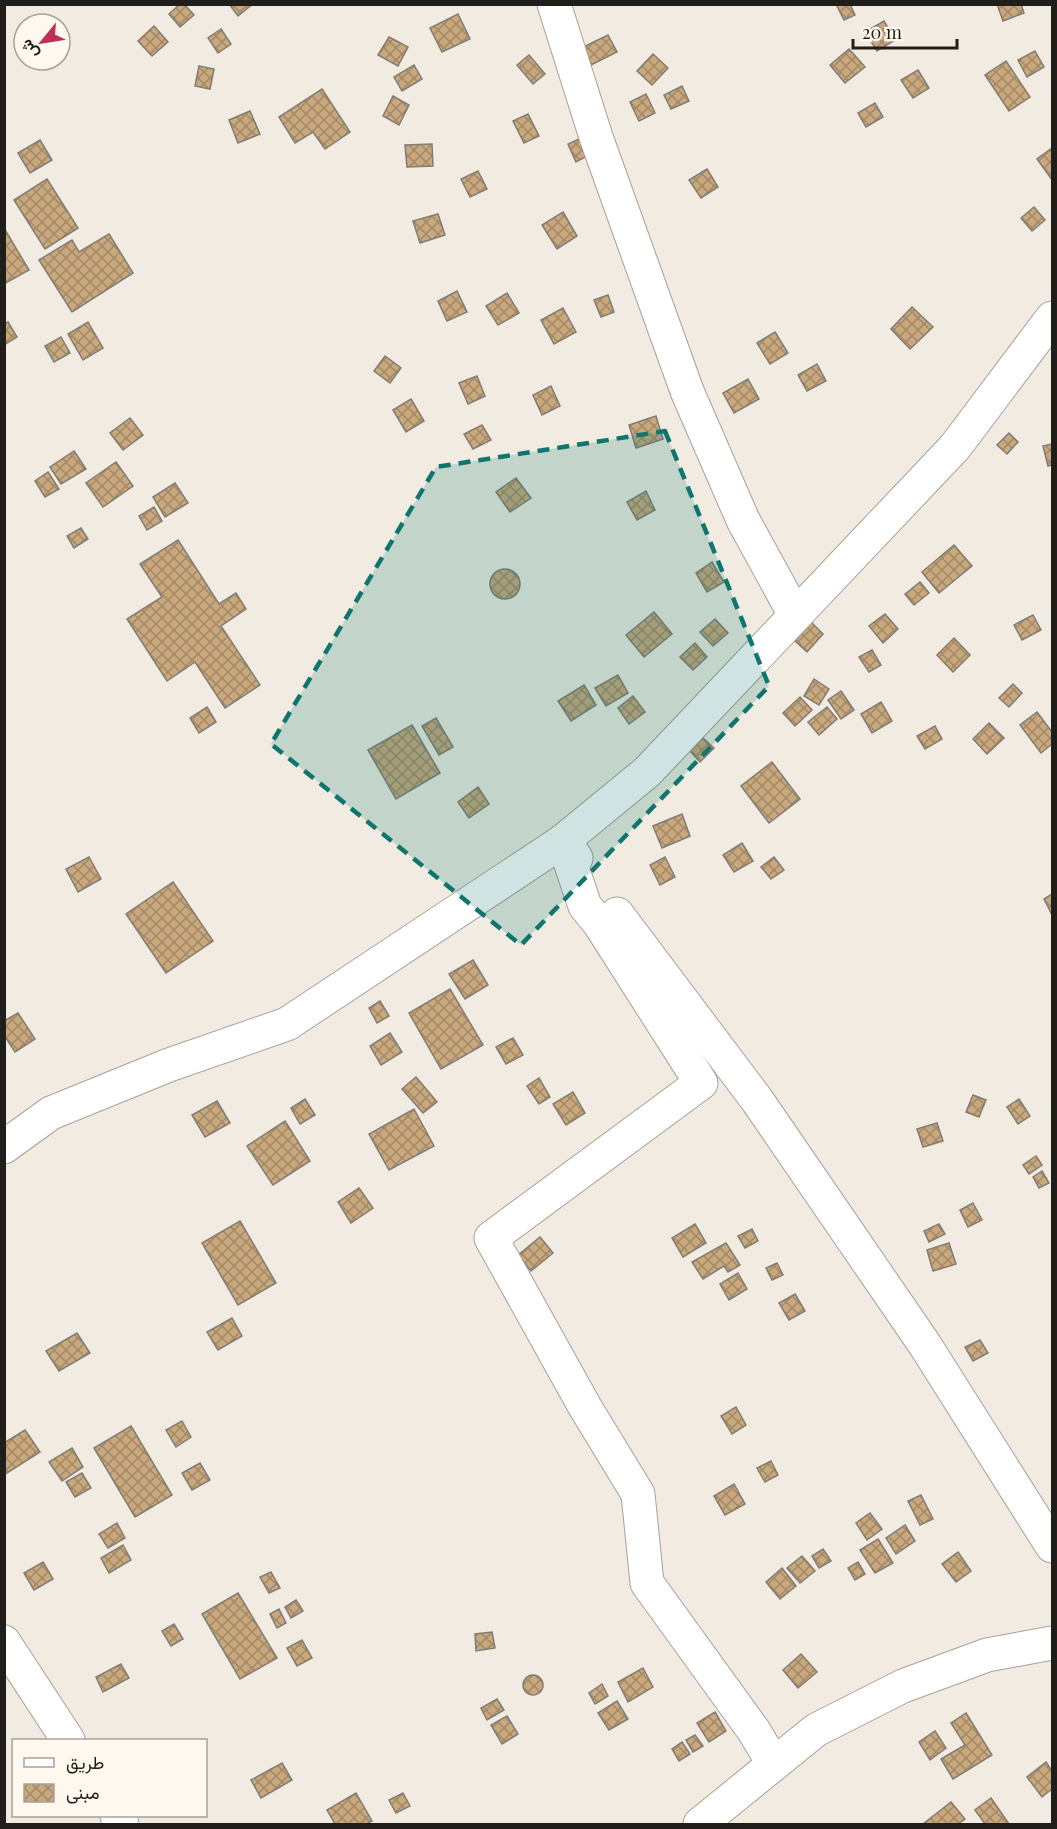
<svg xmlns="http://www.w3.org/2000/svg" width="1057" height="1829" viewBox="0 0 1057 1829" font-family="'Playfair Display',Vazirmatn,serif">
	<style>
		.building { fill: url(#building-cross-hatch); stroke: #827c74; stroke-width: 1.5 }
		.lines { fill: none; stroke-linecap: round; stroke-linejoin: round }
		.minor-casing { stroke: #a7a198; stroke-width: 35 }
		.minor { stroke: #fff; stroke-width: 33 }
		.marked { fill: #0f766e; fill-opacity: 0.2; stroke: #0f766e; stroke-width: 4.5; stroke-dasharray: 12 8; stroke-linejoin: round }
	</style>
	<defs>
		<pattern id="building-cross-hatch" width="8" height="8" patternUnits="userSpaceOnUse" patternTransform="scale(1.5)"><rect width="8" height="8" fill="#c8a87c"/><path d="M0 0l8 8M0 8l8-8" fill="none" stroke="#a28865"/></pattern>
	</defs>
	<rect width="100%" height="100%" fill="#f1ebe2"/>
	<g class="building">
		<path d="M180 4H184L194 15 180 27 169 14Z"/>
		<path d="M229 4H253L238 16Z"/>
		<path d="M836 4H850L855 15 844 20Z"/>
		<path d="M997 4H1021L1024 13 1003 21Z"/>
		<path d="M458 14 470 39 442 52 430 28Z"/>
		<path d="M884 21 895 40 877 51 865 32Z"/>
		<path d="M154 26 168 42 152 56 138 41Z"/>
		<path d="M221 29 231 44 218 53 208 38Z"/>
		<path d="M608 35 617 52 585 68 577 50Z"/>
		<path d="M389 37 408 47 398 66 378 55Z"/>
		<path d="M849 49 865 67 845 83 830 65Z"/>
		<path d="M1035 51 1044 67 1027 77 1018 60Z"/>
		<path d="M653 54 668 68 652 85 637 71Z"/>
		<path d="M529 55 545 74 533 84 517 65Z"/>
		<path d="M1006 61 1030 97 1009 111 985 75Z"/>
		<path d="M414 65 422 79 402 91 394 77Z"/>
		<path d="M199 66 214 69 210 89 195 86Z"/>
		<path d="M918 70 929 88 913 98 901 80Z"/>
		<path d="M682 86 689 101 671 109 664 95Z"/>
		<path d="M322 89 350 132 325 149 313 132 295 143 279 117Z"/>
		<path d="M646 94 655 113 639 121 630 102Z"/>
		<path d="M393 96 409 105 399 125 383 116Z"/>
		<path d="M875 103 883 117 866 127 858 113Z"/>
		<path d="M250 111 260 134 238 143 229 120Z"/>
		<path d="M528 114 539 136 524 143 513 121Z"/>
		<path d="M581 138 589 155 576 162 568 144Z"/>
		<path d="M40 140 52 160 30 173 18 153Z"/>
		<path d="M432 144 433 166 407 167 405 145Z"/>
		<path d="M1052 148V180L1037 159Z"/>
		<path d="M707 169 718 187 701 198 689 180Z"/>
		<path d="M478 171 487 189 470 197 461 179Z"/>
		<path d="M47 179 78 228 45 249 14 200Z"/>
		<path d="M1034 207 1045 220 1032 231 1021 218Z"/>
		<path d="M563 212 577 236 557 249 542 225Z"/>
		<path d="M438 214 445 235 420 243 413 221Z"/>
		<path d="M4 228 29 270 4 284Z"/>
		<path d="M109 234 133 273 72 312 39 260 72 240 79 252Z"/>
		<path d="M457 291 467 312 447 321 438 301Z"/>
		<path d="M507 293 519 313 498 325 486 306Z"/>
		<path d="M608 295 614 312 601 317 594 300Z"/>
		<path d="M912 307 933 327 910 349 891 329Z"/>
		<path d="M563 308 576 332 554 344 541 320Z"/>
		<path d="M8 322 17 337 4 345V324Z"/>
		<path d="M88 322 103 348 83 360 68 334Z"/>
		<path d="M775 332 788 353 770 364 757 343Z"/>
		<path d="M61 337 70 353 54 362 45 346Z"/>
		<path d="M385 356 401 368 390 383 374 371Z"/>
		<path d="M817 364 826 381 807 391 798 375Z"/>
		<path d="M477 376 485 396 468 404 459 383Z"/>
		<path d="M748 379 759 399 734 413 723 393Z"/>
		<path d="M551 386 560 406 542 415 533 395Z"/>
		<path d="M411 399 424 421 406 432 393 410Z"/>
		<path d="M656 416 663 439 636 448 629 425Z"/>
		<path d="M130 418 143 435 123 450 110 433Z"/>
		<path d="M482 425 491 440 473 449 464 434Z"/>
		<path d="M1009 433 1018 442 1007 454 997 445Z"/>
		<path d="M1052 444V465L1048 466 1043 446Z"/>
		<path d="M74 451 86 469 61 484 50 467Z"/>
		<path d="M116 462 133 486 103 507 86 483Z"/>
		<path d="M48 472 59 489 45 497 35 481Z"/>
		<path d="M516 478 531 498 510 512 496 492Z"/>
		<path d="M175 483 188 503 165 517 153 497Z"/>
		<path d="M646 491 655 510 637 520 627 502Z"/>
		<path d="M154 507 162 521 147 530 139 516Z"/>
		<path d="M81 528 88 539 74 548 67 536Z"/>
		<path d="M178 540 219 604 236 593 246 609 221 626 260 685 225 708 195 662 167 681 127 619 162 597 140 564Z"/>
		<path d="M954 545 972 566 939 593 922 572Z"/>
		<path d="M712 562 724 582 707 592 696 573Z"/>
		<circle cx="505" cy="584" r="15"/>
		<path d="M920 582 929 593 914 605 905 594Z"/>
		<path d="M654 612 672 634 644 657 626 635Z"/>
		<path d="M885 614 898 629 883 643 869 626Z"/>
		<path d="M1033 615 1041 630 1022 640 1014 625Z"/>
		<path d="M715 619 728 633 713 646 700 632Z"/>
		<path d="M811 622 823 634 807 652 795 641Z"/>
		<path d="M954 638 970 655 953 672 937 655Z"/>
		<path d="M695 643 707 657 693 670 680 657Z"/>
		<path d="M872 650 881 665 869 672 859 657Z"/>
		<path d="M618 675 628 693 606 706 595 688Z"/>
		<path d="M814 679 829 689 819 705 804 696Z"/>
		<path d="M1013 684 1022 693 1009 707 999 698Z"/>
		<path d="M584 685 596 705 571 721 558 701Z"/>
		<path d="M841 691 854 710 841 719 828 700Z"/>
		<path d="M633 696 645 712 629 724 618 708Z"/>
		<path d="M800 697 812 710 795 726 783 713Z"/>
		<path d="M881 702 892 721 872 733 861 714Z"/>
		<path d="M207 707 216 722 199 733 190 718Z"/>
		<path d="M827 707 837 719 819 735 808 722Z"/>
		<path d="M1037 712 1052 732V744L1041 753 1020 725Z"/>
		<path d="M436 718 453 747 439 755 422 726Z"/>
		<path d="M989 723 1004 738 987 754 973 739Z"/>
		<path d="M412 725 440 773 396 799 368 750Z"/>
		<path d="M935 726 942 739 925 749 917 736Z"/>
		<path d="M703 738 714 748 700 762 690 751Z"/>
		<path d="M772 762 800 799 769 823 741 786Z"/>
		<path d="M478 787 489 804 469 818 458 802Z"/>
		<path d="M682 814 690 836 662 848 653 826Z"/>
		<path d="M742 843 753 861 734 872 723 855Z"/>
		<path d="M89 857 101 879 78 892 66 869Z"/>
		<path d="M665 857 675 877 660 885 650 865Z"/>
		<path d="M774 857 784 870 771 879 761 867Z"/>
		<path d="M173 882 213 941 166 973 126 914Z"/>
		<path d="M1052 894V915L1044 899Z"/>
		<path d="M473 960 488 985 465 999 449 974Z"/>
		<path d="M450 989 483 1045 441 1069 409 1013Z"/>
		<path d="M380 1001 389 1016 377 1023 369 1008Z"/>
		<path d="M18 1013 35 1039 15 1052 4 1035V1021Z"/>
		<path d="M390 1033 402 1052 381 1065 370 1046Z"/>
		<path d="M513 1038 523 1055 506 1064 496 1047Z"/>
		<path d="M416 1077 437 1102 423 1113 402 1089Z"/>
		<path d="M539 1078 550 1097 539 1104 527 1086Z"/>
		<path d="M573 1092 585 1113 566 1125 553 1104Z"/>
		<path d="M973 1095 986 1100 979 1117 966 1112Z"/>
		<path d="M305 1099 315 1115 300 1124 291 1108Z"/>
		<path d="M1019 1099 1030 1116 1018 1124 1007 1107Z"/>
		<path d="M217 1101 230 1123 205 1137 192 1115Z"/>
		<path d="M414 1109 434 1146 389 1170 369 1134Z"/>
		<path d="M285 1121 310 1161 273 1185 247 1146Z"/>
		<path d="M937 1123 943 1141 923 1147 917 1129Z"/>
		<path d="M1036 1156 1042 1165 1029 1174 1023 1165Z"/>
		<path d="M1042 1171 1049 1183 1039 1188 1033 1177Z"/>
		<path d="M359 1188 373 1208 351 1223 338 1202Z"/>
		<path d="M973 1203 982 1220 968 1227 960 1210Z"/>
		<path d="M240 1221 276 1283 238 1305 202 1243Z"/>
		<path d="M695 1224 706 1243 683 1257 672 1238Z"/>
		<path d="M939 1224 945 1234 929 1242 924 1231Z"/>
		<path d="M752 1229 758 1241 745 1248 738 1236Z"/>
		<path d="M540 1237 553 1253 531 1271 518 1255Z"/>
		<path d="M726 1243 740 1265 728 1272 724 1266 703 1279 692 1262Z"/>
		<path d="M949 1243 956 1264 933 1271 927 1250Z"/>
		<path d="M777 1263 783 1275 772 1280 766 1268Z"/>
		<path d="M738 1273 747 1289 729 1300 720 1284Z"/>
		<path d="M795 1294 805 1311 789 1320 779 1303Z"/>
		<path d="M232 1318 242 1336 218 1350 207 1332Z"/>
		<path d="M77 1333 90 1353 59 1371 46 1351Z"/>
		<path d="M980 1340 988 1353 973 1361 965 1347Z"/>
		<path d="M736 1407 746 1425 732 1434 721 1416Z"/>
		<path d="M182 1421 191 1437 176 1447 166 1430Z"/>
		<path d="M131 1426 172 1495 135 1517 94 1448Z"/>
		<path d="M25 1430 40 1452 4 1475V1443Z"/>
		<path d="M72 1448 83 1467 62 1481 49 1462Z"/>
		<path d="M771 1461 778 1475 765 1482 757 1468Z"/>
		<path d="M200 1463 210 1480 192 1490 182 1473Z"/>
		<path d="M82 1473 91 1488 75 1497 66 1482Z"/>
		<path d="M734 1484 745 1504 725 1515 714 1496Z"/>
		<path d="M921 1495 933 1519 920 1525 908 1501Z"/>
		<path d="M870 1513 882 1529 867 1540 856 1523Z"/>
		<path d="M117 1523 125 1538 108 1548 99 1534Z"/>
		<path d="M905 1525 915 1541 896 1554 886 1538Z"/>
		<path d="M878 1539 893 1563 875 1573 860 1550Z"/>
		<path d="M123 1545 131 1560 109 1573 101 1558Z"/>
		<path d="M823 1549 831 1561 819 1568 812 1556Z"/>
		<path d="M958 1552 971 1571 956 1582 942 1564Z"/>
		<path d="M802 1556 815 1571 800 1583 787 1568Z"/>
		<path d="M43 1562 53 1579 34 1590 24 1573Z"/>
		<path d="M858 1562 865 1574 855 1580 848 1568Z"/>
		<path d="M782 1568 796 1586 780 1599 766 1582Z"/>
		<path d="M271 1572 280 1588 269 1593 260 1577Z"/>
		<path d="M238 1593 277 1658 240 1679 202 1614Z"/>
		<path d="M296 1600 303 1611 291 1618 285 1607Z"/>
		<path d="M279 1609 286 1623 277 1628 270 1614Z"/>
		<path d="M174 1624 183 1639 171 1646 162 1631Z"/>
		<path d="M492 1632 495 1648 476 1651 475 1634Z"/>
		<path d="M302 1640 312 1658 297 1666 287 1648Z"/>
		<path d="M801 1654 817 1672 798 1688 783 1670Z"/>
		<path d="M121 1664 129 1678 103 1692 96 1677Z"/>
		<path d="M643 1668 653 1687 628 1702 618 1682Z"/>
		<circle cx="533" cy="1685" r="10"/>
		<path d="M602 1684 608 1696 595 1704 589 1693Z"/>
		<path d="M497 1699 504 1710 487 1720 481 1708Z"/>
		<path d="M617 1701 628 1719 609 1730 598 1713Z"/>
		<path d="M715 1712 726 1731 709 1742 697 1723Z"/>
		<path d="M966 1713 992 1755 953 1779 941 1759 965 1745 951 1723Z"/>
		<path d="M507 1716 518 1734 502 1744 491 1725Z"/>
		<path d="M935 1731 946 1748 930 1760 919 1742Z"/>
		<path d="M695 1735 703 1746 693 1752 686 1740Z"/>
		<path d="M682 1742 690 1754 679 1761 672 1749Z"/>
		<path d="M1046 1762 1052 1771V1789L1042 1797 1027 1777Z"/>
		<path d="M282 1763 292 1780 261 1798 251 1780Z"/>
		<path d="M356 1793 372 1821 366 1824H335L327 1810Z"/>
		<path d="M403 1793 410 1806 396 1813 389 1800Z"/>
		<path d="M991 1798 1009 1824H985L975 1810Z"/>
		<path d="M951 1802 965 1819 958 1824H923Z"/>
	</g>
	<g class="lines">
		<g class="minor-casing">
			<g id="minor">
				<path d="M554 4 596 137 687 391 743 520 795 615"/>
				<path d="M576 858 563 841 647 772 955 447 1052 318"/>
				<path d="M617 914 757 1100 925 1345 1052 1546"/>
				<path d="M4 1147 51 1113 169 1065 287 1024 563 841 585 906 599 923 701 1083 491 1238 585 1407 638 1494 647 1583 754 1731 773 1763"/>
				<path d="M4 1642 68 1740"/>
				<path d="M117 1816 122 1824"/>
				<path d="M700 1824 816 1730 903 1686 987 1655 1052 1643"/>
			</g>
		</g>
		<use href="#minor" class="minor"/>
	</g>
	<path class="marked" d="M665 431 769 686 521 945 271 744 436 467Z"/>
	<rect width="1057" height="1829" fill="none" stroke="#201e1a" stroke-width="12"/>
	<rect x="12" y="1739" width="195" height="78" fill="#fff8ef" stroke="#a6a19a" stroke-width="1.5"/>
	<rect x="24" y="1758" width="30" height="9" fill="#ffffff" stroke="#a6a19a" stroke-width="1.5"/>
	<text x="66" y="1769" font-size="18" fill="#201e1a">طريق</text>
	<rect x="24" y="1784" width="30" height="18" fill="url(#building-cross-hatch)" stroke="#a6a19a" stroke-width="1.5"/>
	<text x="66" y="1799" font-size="18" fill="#201e1a">مبنى</text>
	<g transform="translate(42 42) rotate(240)"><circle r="28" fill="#fff8ef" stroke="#a6a19a" stroke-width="1.5"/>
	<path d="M0-4.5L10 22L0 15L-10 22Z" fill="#bf2f59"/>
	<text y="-9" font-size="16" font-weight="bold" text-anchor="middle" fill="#201e1a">ش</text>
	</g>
	<path d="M853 39v9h104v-9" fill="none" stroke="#201e1a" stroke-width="3"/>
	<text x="862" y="39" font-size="18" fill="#201e1a" stroke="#fff8ef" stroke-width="4.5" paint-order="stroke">20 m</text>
</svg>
